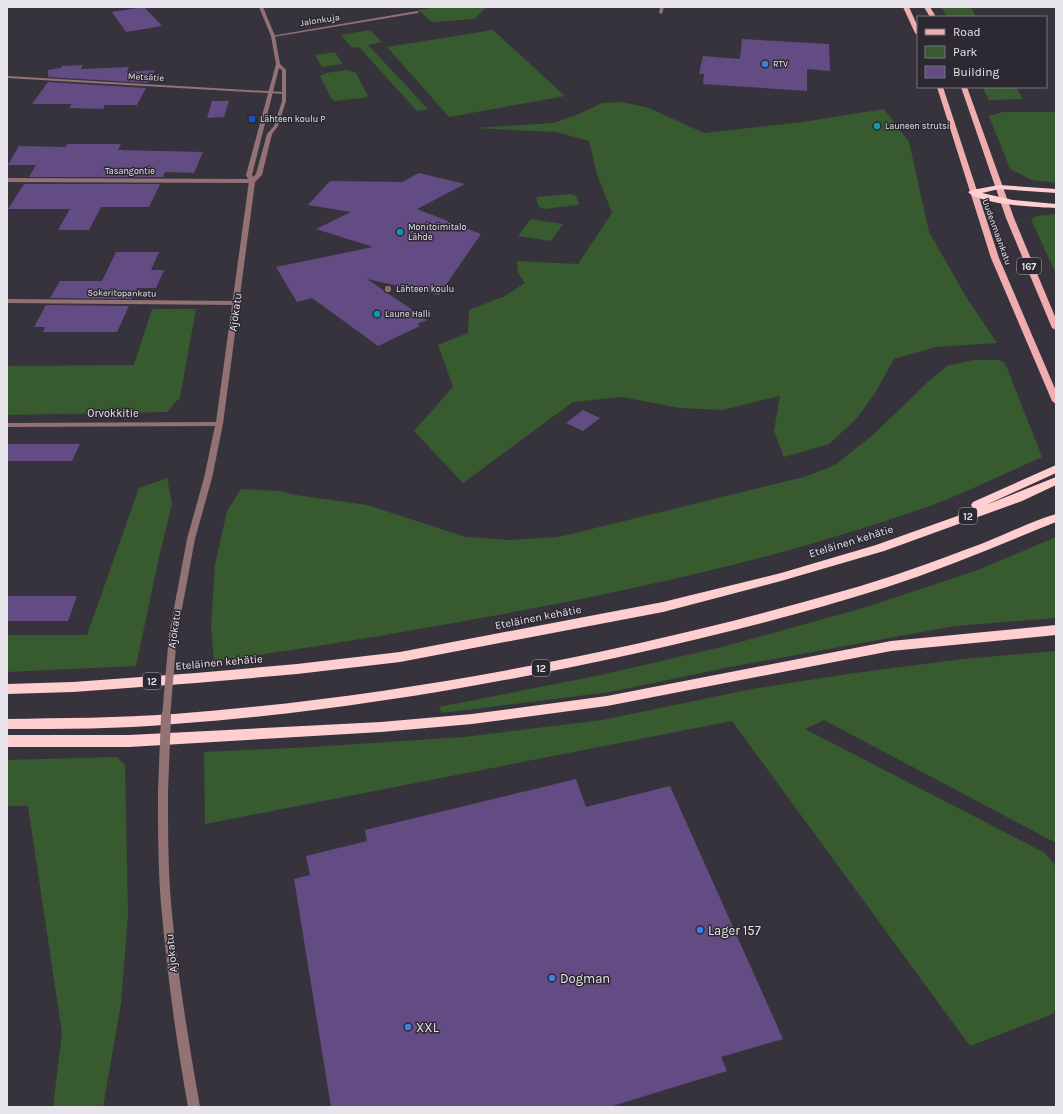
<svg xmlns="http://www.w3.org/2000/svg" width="1063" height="1114" viewBox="0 0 1063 1114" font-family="Karla,sans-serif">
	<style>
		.green { fill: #385a2f }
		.building { fill: #634b83 }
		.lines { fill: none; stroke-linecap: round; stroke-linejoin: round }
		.minor { fill: #927273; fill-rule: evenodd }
		.tertiary { fill: #927273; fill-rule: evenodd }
		.primary { fill: #efadb0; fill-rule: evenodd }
		.motorway { fill: #ffced0; fill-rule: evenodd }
		.tertiary-bridge-far1 { stroke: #927273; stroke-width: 8 }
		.tertiary-bridge { stroke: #927273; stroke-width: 10 }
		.shop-dot { fill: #3f7fe0; stroke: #2d2933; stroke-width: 1.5 }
		.transit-dot { fill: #1a4fb4; stroke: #2d2933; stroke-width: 1.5 }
		.culture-dot { fill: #0f9aa8; stroke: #2d2933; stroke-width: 1.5 }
		.education-dot { fill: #8d6e63; stroke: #2d2933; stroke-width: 1.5 }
		.labels { text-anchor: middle; stroke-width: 3; stroke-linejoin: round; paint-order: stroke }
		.far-street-label { font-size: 9px; fill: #e7e5eb; stroke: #2d2933 }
		.far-poi-label { font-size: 9px; fill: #e7e5eb; stroke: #2d2933; text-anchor: start }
		.shield { fill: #2d2933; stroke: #afadb4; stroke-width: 1 }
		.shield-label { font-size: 10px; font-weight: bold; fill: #e7e5eb }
		.street-label { font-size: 11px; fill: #e7e5eb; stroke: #2d2933 }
		.near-poi-label { font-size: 13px; fill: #e7e5eb; stroke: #2d2933; text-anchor: start }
	</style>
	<rect width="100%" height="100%" fill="#37333d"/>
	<g class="green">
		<path d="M439 7H487L474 19 432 22 418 10Z"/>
		<path d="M941 7H971L976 17H947Z"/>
		<path d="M370 30 382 42 368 45 428 109 417 111 359 47 352 48 341 35Z"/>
		<path d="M493 30 565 96 449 117 387 47Z"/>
		<path d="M335 52 342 64 322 67 315 55Z"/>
		<path d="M347 70 356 73 368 96 362 98 335 101 331 98 320 76 326 73Z"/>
		<path d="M982 87H1016L1023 99 989 100Z"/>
		<path d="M622 102 649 108 704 133 803 122 884 109 909 142 929 232 968 300 997 343 936 347 894 359 875 393 857 418 829 444 784 457 774 431 780 396 722 410 680 408 622 397 573 402 463 483 414 431 453 387 438 345 468 333 469 310 505 296 525 283 518 273 517 261 578 264 612 213 597 174 589 141 556 132 475 128 553 123 579 114 602 103Z"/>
		<path d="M1003 112H1056V183L1032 180 1010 169 989 116Z"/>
		<path d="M570 194 575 195 579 203 577 205 544 209 539 207 536 199 538 197Z"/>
		<path d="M1056 214V274L1031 219 1037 216Z"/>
		<path d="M531 219 563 224 551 241 518 236Z"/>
		<path d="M152 309H196L180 397 167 412 7 415V366L134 365Z"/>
		<path d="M973 360H998L1005 363 1042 457C1003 474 964 494 924 508 787 556 645 588 503 614 407 632 311 648 214 661L211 627 215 565 227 511 241 489 280 491 295 495 367 505 466 537 510 540 557 537 575 533 804 477 835 465 874 434 929 381 947 366Z"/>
		<path d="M167 478 172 504 159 557 136 666 7 672V635H87L139 488Z"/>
		<path d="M1056 537V618L955 626 730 667 610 692 442 713 439 707 601 675 722 647 863 608 978 570Z"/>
		<path d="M1056 651V843L824 720 805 729 1045 853 1056 866V1008L1053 1014 970 1046 732 721 205 824 204 752 312 747 464 737 602 720 752 689 847 674 963 659Z"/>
		<path d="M117 757 125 765 128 915 121 1003 103 1107H53L62 1033 28 806H7V760Z"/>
	</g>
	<g class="building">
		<path d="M144 7 162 26 126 32 112 12Z"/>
		<path d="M742 39 829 44 830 71 807 69V91L703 84 704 74H699L703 56 740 59Z"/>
		<path d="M83 65 81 69 129 67 127 72 155 70 148 83 48 77V70L61 68 62 66Z"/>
		<path d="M48 82 146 88 137 105H105L103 109 69 108 72 104H32Z"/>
		<path d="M212 101H229L224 117 207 118Z"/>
		<path d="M67 144H121L118 150 203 152 194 173 165 172 163 177H29L36 165H8L19 146 66 147Z"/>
		<path d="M419 173 465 184 417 209 481 234 439 295 367 279 427 320 417 324 420 326 378 346 312 298 297 302 276 267 373 247 316 229 351 212 308 205 330 181 402 182Z"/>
		<path d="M24 184H160L149 207H101L89 230H58L70 209H8Z"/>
		<path d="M116 252H159L151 270H164L156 288H137L132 299 50 298 60 281H102Z"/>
		<path d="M46 305 129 306 117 332H43L45 327H34Z"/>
		<path d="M583 410 600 418 583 431 566 423Z"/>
		<path d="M7 444H80L72 461H7Z"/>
		<path d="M7 596H77L68 621H7Z"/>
		<path d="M576 779 586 807 670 786 783 1039 721 1057 727 1071 609 1107H331L294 879 310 875 306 856 367 841 365 830Z"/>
	</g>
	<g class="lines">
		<g class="minor">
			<path d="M660 7H664L662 14 659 13Z"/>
			<path d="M417 11 419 12 418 13 273 37 271 36Z"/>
			<path d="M7 76 284 92 286 93 284 94 7 78Z"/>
			<path d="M7 178 252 179 255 181 252 183 7 182Z"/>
			<path d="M7 299 237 301 240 303 237 305 7 303Z"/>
		</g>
		<g class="tertiary">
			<path d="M259 7H263L275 36 280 64 286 70V101L278 126 272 134 262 175 255 182 223 424 212 478 195 539 177 635 176 637H170L169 635 187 539 204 478 215 426 7 427V423L216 422 249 181 246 175 276 64 271 36ZM279 68 282 70V101L274 126 267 134 256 174 253 177 252 175Z"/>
			<path d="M163 787 166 788 168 791C168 828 168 866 171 903 177 971 188 1039 200 1107H188C176 1040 167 972 161 904 158 867 158 829 158 791L160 788Z"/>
		</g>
		<g class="primary">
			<path d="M903 7H909L918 27V35L915 33Z"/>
			<path d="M924 7H930L936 17H930Z"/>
			<path d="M937 87H943L999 258 1056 391V404L1052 401 991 258Z"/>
			<path d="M961 87H967L1014 218 1056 319V330L1052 328 1006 218Z"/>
		</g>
		<g class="motorway">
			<path d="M999 185 1056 189V193L999 189 982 193 1013 200 1056 204V208C1037 207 981 205 968 192L972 190Z"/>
			<path d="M1056 465V473L986 505 1056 477V485L1022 501 884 551 781 581 663 612 400 662 297 674 196 683 73 692 7 694V684L73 682 196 673 297 664 400 652 663 602 781 573 876 545 977 509 973 508 971 505 973 502Z"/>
			<path d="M1056 514V522C999 545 943 569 884 588 802 614 718 635 633 654 482 687 329 713 174 724 119 729 63 729 7 729V719C63 718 119 718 174 714 397 697 628 653 843 591 890 578 935 561 981 544 1006 534 1030 522 1056 514Z"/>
			<path d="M1056 625V635L891 651 607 706 472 724 381 732 129 747H7V735H129L381 722 472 714 607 696 891 641Z"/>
		</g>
		<path class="tertiary-bridge-far1" d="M166 717 173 635"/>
		<path class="tertiary-bridge" d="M163 791 166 716"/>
	</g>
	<g class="shop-dot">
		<circle cx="765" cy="64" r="4"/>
		<circle cx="700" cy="930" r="4"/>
		<circle cx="552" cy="978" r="4"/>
		<circle cx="408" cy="1027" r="4"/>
	</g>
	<rect class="transit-dot" x="248" y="115" width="8" height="8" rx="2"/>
	<g class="culture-dot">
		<circle cx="877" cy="126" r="4"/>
		<circle cx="400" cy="232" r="4"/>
		<circle cx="377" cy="314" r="4"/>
	</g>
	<circle class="education-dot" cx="388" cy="289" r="4"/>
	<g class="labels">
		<g class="far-street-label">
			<text transform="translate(320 20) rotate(-9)" y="3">Jalonkuja</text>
			<text transform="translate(146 77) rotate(3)" y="3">Metsätie</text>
			<text x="130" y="174">Tasangontie</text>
			<text transform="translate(997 232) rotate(70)" y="3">Uudenmaankatu</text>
			<text transform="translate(122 293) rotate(1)" y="3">Sokeritopankatu</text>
		</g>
		<g class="far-poi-label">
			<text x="773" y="67">RTV</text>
			<text x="260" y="122">Lähteen koulu P</text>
			<text x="885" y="129">Launeen strutsi</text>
			<text x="408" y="230">Monitoimitalo<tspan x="408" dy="10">Lähde</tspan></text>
			<text x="396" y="292">Lähteen koulu</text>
			<text x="385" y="317">Laune Halli</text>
		</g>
		<g class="shield">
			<rect x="1017" y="258" width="24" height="16" rx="3"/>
			<rect x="959" y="508" width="18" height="16" rx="3"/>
			<rect x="532" y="660" width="18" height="16" rx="3"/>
			<rect x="143" y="673" width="18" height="16" rx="3"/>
		</g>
		<g class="shield-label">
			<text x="1029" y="270">167</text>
			<text x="968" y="520">12</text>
			<text x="541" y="672">12</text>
			<text x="152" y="685">12</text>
		</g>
		<g class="street-label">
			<text transform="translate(235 312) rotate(-82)" y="4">Ajokatu</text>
			<text x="113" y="417">Orvokkitie</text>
			<text transform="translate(851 541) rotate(-17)" y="4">Eteläinen kehätie</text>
			<text transform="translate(538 617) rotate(-11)" y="4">Eteläinen kehätie</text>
			<text transform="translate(174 629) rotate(-82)" y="4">Ajokatu</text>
			<text transform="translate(219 662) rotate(-5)" y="4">Eteläinen kehätie</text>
			<text transform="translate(171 953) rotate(-96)" y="4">Ajokatu</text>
		</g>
		<g class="near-poi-label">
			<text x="708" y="935">Lager 157</text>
			<text x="560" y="983">Dogman</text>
			<text x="416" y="1032">XXL</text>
		</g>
	</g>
	<rect width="1063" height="1114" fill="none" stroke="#e7e5eb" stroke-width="16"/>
	<rect x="917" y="16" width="130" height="72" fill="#2d2933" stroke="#77747d"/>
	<rect x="925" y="29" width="20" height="6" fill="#efadb0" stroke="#77747d"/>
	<text x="953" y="36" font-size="12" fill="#e7e5eb">Road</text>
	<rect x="925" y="46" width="20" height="12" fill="#385a2f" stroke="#77747d"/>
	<text x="953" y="56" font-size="12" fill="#e7e5eb">Park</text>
	<rect x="925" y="66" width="20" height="12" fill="#634b83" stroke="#77747d"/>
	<text x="953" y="76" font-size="12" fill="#e7e5eb">Building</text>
</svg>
